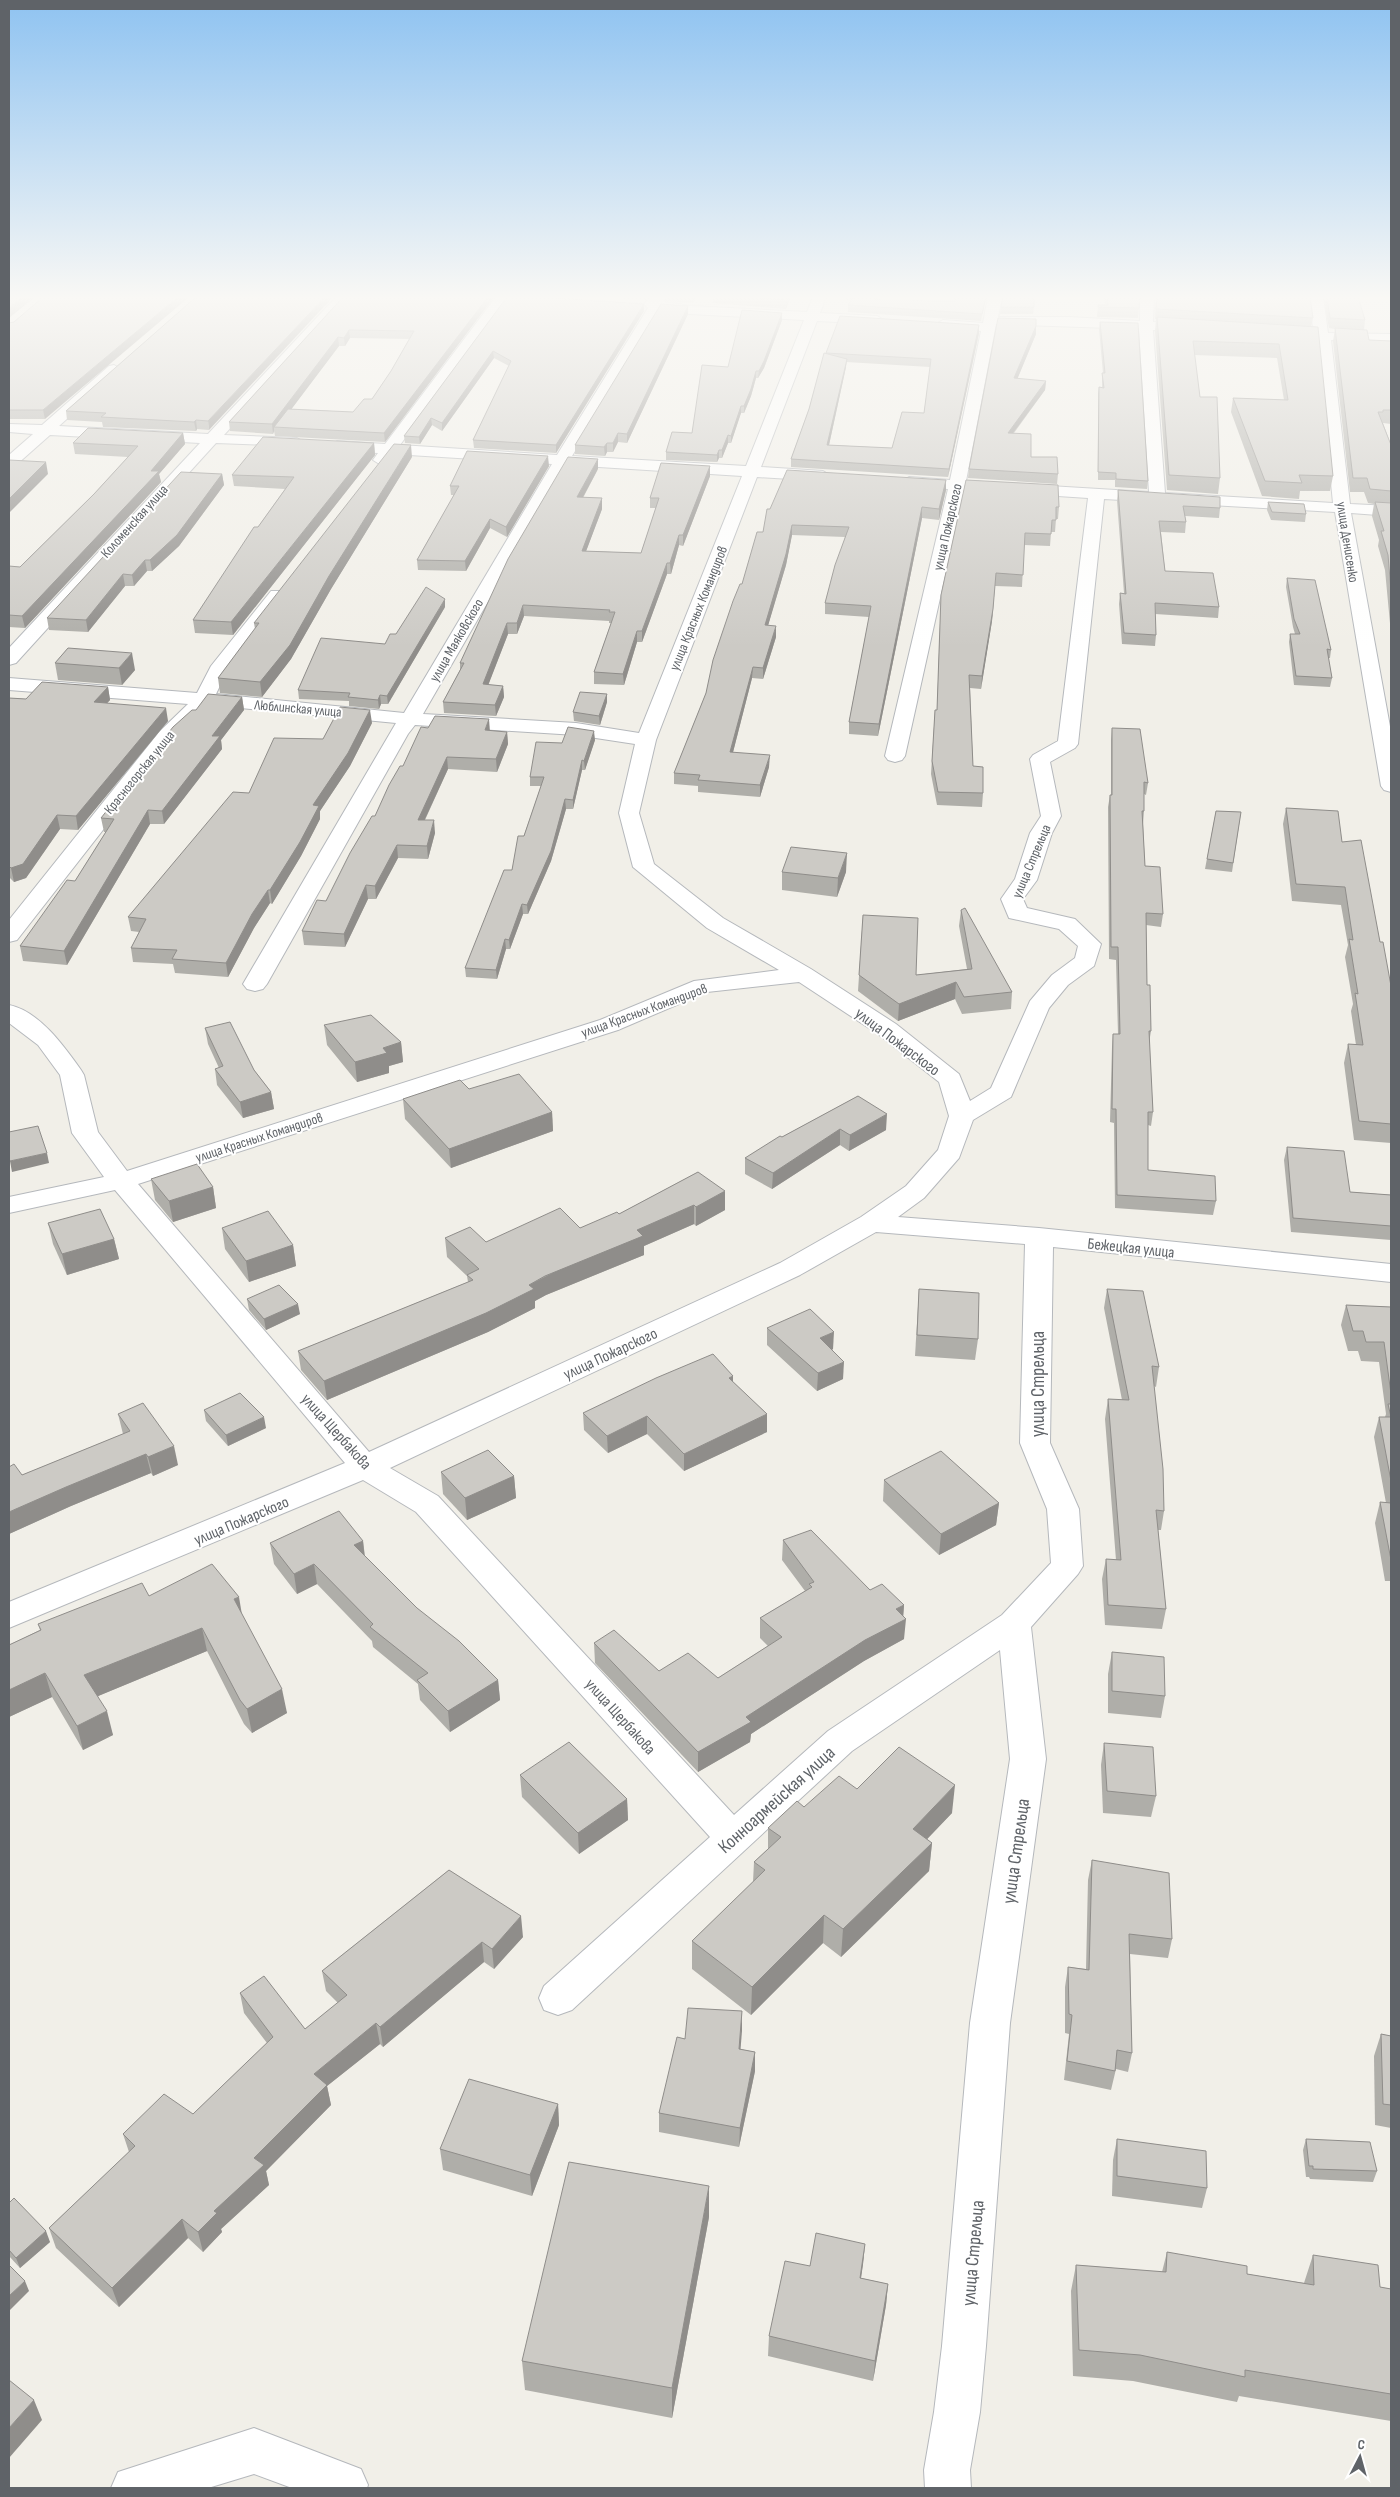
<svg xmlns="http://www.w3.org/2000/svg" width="1400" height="2497" viewBox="0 0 1400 2497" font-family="'Sofia Sans Condensed',sans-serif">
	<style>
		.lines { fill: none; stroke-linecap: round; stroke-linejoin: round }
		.minor-casing { stroke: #b5b8bc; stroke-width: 2 }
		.minor { fill: #fff; fill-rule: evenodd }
		.wall { fill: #afaea9; fill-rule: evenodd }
		.shaded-wall { fill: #8f8d8a }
		.building { fill: #cccac5; stroke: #8f8d8a }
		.labels { text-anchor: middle; stroke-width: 4; stroke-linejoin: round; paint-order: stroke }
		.far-street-label { font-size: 14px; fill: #5f6368; stroke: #fff }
		.street-label { font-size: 16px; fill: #5f6368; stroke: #fff }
		.near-street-label { font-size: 19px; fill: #5f6368; stroke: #fff }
	</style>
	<rect width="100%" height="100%" fill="#f1efe8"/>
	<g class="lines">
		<g class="minor-casing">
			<g id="minor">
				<path d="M336 297H349L224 435 297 438 305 443 302 446 216 443 16 663 9 665V648L200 443 50 435 15 466 9 468V455L33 434 9 432V424L42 425 109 366 114 365 121 369 119 372 59 426 208 434Z"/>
				<path d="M496 297H509L400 445 557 455 648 308 644 304 652 297H666L664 302 690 306 807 312 813 297H826L820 313 877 316 884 320 877 324 817 321 761 467 823 471 831 476 823 481 757 477 656 740 639 813 654 864 723 918 811 969 896 1024 959 1074 970 1101 991 1088 1030 1001 1052 975 1075 958 1078 946 1059 929 1009 918 1001 899 1015 879 1030 833 1041 816 1030 759 1033 755 1058 741 1088 498 964 490 905 756 902 760 895 762 888 760 885 756 948 489 909 487 901 482 909 477 950 480 981 331 943 328 936 324 943 320 983 323 988 297H1002L998 317H1069L1140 321V297H1154L1153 322 1193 324 1200 328 1193 332 1153 330 1165 493 1333 503 1317 339 1314 335 1309 297H1323L1328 333 1391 334V342L1331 340 1350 504 1391 506V516L1351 513 1391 732V792L1384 790 1381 786 1335 512 1104 499 1078 744 1075 748 1050 762 1061 816 1052 833 1037 880 1023 899 1027 908 1075 919 1101 944 1094 966 1068 985 1049 1008 1011 1097 973 1120 959 1158 924 1198 898 1217 1039 1228 1391 1264V1282L1053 1247 1050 1443 1079 1509 1083 1566 1078 1574 1031 1627 1046 1759 1010 2023 986 2346 980 2412 970 2470 971 2488H925L924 2470 934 2412 942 2346 970 2023 1010 1759 1000 1650 852 1751 572 2010 558 2015 544 2010 539 1998 544 1986 710 1837 416 1512 363 1480 9 1628V1602L345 1463 115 1190 9 1213V1197L104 1177 72 1133 60 1075 38 1045 9 1023V1005C39 1011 64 1046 81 1070L84 1075 98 1132 127 1171 600 1020 694 981 779 970 707 928 633 867 619 813 635 744 576 735 415 725 408 734 267 984 263 989 255 991 247 989 243 984 396 723 209 705 174 739 17 940 9 942V920L160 731 188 704 9 690V678L197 693 211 666 271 591H283L286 595 227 671 216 694 404 713 552 464 393 454 387 463 381 465 373 460 378 453 337 451 329 446 337 441 385 444ZM661 309 690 314 804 320 746 466 572 456ZM996 324 1139 329 1149 492 966 481ZM567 465 742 476 639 733 576 723 423 714ZM799 982 878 1034 939 1082 949 1116 938 1150 906 1186 861 1217 780 1263 369 1452 138 1184 618 1030 707 992ZM876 1232 1025 1244 1020 1443 1047 1509 1051 1563 1002 1615 828 1731 734 1815 438 1496 390 1468 800 1275Z"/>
				<path d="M254 2428 361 2469 368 2485 367 2488H292L254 2474 208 2488H111L118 2472Z"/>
			</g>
		</g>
		<use href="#minor" class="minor"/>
	</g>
	<g class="wall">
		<path d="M43 297 45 419H9V323L14 322Z"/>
		<path d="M196 297 209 430 197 429 196 431 103 427 102 422 67 420 66 411Z"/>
		<path d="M343 297H494L385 442 275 436 274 431 273 434 230 431 229 422ZM350 338 409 339 391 371 372 399 353 412 291 409 339 346H345Z"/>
		<path d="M507 297 644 304V311L556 453 474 448 473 440 509 366 494 358 442 431 432 425 420 444 405 443 404 436Z"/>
		<path d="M607 297H651L649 300Z"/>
		<path d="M666 297H696L693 303 667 301Z"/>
		<path d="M713 297H790L786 309 713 303Z"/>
		<path d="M846 297H878V300L954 301 953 297H986L981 321 848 312V305L852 300H845Z"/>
		<path d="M1104 297H1140L1138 318 1097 317 1098 305H1105Z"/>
		<path d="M1156 297H1310L1313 318 1311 327 1333 476 1330 491H1300L1299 499 1262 496 1231 412 1233 398 1284 400 1277 358 1194 355 1200 397 1220 478 1218 494 1167 490 1155 331 1156 319H1155Z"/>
		<path d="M1323 297H1358L1365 320 1364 330 1369 340 1391 341V424L1383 423 1391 445V634L1385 570 1378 546 1379 540 1372 516 1374 504 1368 503 1364 492H1350L1333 341 1335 329 1329 328Z"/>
		<path d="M1001 307H1034L1033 314H1000Z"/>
		<path d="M688 314 627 443 618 442 613 452H607L605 456 575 454V445Z"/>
		<path d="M782 320 764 368 758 378H756L751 396 744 413H741L731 443H728L722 458H719L717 462 666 460V452L692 433 728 367Z"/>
		<path d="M1100 322 1148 481 1147 489 1115 487V480H1098V394L1099 387H1102V373H1103L1099 329Z"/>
		<path d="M979 325V333L948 477 791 467V459L809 409 826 353ZM846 362 930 367 924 413 892 448 829 445 846 367Z"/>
		<path d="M1036 326V334L1017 379 1046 381 1045 390 1014 433 1031 457 1058 474 1057 484 968 478 969 469Z"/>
		<path d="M183 433 185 444 159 474 161 482 25 628 9 627V566L20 567 94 494 128 457 75 454 73 443Z"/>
		<path d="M374 443 375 455 233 635 195 633 193 620 258 527 285 489 234 486 232 475Z"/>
		<path d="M412 457 331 589 291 659 262 697 220 693 218 678 255 629 254 623Z"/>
		<path d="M549 466 507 537 490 528 466 571 418 570 417 560 454 495H451L450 486Z"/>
		<path d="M710 466V476L683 546 679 545 671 574H667L642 642H637L624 685 594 684V672L611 623H609V621L524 616 517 634H508L488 685 503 686 504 697 496 716 444 713 443 702 460 670V663L598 469 583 498 602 509 586 551 641 553 656 508H650V498Z"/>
		<path d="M222 474 224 485 179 546 152 571H147L134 586H125L88 632 49 630 47 618Z"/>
		<path d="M946 480V490L939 520 922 518 878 736 849 734V722L869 617 825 614V603L845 537 792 535 786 565 768 625 776 637 763 679 752 678 733 752 769 767 760 797 698 792V786L674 784V773L706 693 742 584 763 532 770 509Z"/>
		<path d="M966 480 1059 507 1058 519H1056L1055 532H1051L1050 546 1024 545 1022 587 995 586 992 621 981 689 970 688 973 766 983 793 982 807 937 805 931 774 935 710H937L941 595Z"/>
		<path d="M1118 490 1220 508 1219 518 1185 516 1186 522 1185 533 1161 532 1165 571 1219 607 1218 618 1155 614 1156 635 1155 646 1122 644 1119 604 1120 593H1124L1117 501Z"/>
		<path d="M1268 502 1306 514 1305 522 1271 520 1267 510Z"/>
		<path d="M1287 578 1331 650 1330 658H1328L1332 678 1330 687 1294 685 1289 642 1290 634H1295L1293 627 1286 587Z"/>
		<path d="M445 607 388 704H381L379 709 349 706V701L299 699 298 690 385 644 396 634Z"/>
		<path d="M68 648 135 670 122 685 58 680 55 663Z"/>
		<path d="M108 687 110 700 107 703 168 721 78 830 60 829 26 878 14 882 9 877V698L26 699Z"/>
		<path d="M607 694V702L600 725 574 721 573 712Z"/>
		<path d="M242 697 244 710 221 740 222 749 164 824H150L67 965 23 961 20 946 75 881 106 832H104L101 818 196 710Z"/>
		<path d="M372 723 350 766 320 811V819L301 856 272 904 270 903 254 928 228 977 175 973 173 964 133 962 131 948 139 932 131 931 128 917 249 793 323 739Z"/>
		<path d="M1112 728 1148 783 1146 795 1144 794V811L1143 824 1145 866 1163 914 1161 927 1146 925 1147 985 1151 1031 1149 1043 1153 1112 1151 1126 1148 1125V1170L1216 1201 1213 1215 1115 1208 1114 1123 1110 1122 1112 1047 1113 1034H1118L1116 960 1109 959 1108 807 1110 795H1111V740Z"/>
		<path d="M490 731 507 732 508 744 497 772 448 769 425 820 435 833 428 859 398 858 376 899H368L345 947 304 945 302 931 326 901 375 816 403 766Z"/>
		<path d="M595 740 585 770H582L573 809H566L551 861 528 914H523L510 949H506L497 979 466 977 465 968 512 870 541 786H530V777L562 743Z"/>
		<path d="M1286 808 1342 842 1380 942 1391 986V1143L1354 1140 1344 1063 1348 1044 1356 1045 1351 1011 1353 1004 1345 957 1348 945 1341 905 1292 901 1283 824Z"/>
		<path d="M1216 811 1241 812 1232 872 1205 869Z"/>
		<path d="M782 872H846L837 897 782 890Z"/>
		<path d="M961 910 1012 992 1011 1009 962 1014 955 999 898 1021 858 991 863 915 916 975 967 969 959 926Z"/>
		<path d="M324 1025 401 1042 403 1062 389 1066V1073L357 1082 327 1045Z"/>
		<path d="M205 1028 254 1070 271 1092 274 1109 243 1118 217 1085 215 1069 219 1068 208 1044Z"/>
		<path d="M469 1089 552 1112 553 1131 451 1168 405 1119 403 1099Z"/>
		<path d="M858 1096 886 1130 849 1151 840 1145 772 1189 745 1174V1158L782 1137Z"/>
		<path d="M1287 1147 1350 1192 1391 1195V1240L1291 1232 1284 1160Z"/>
		<path d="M698 1172 725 1210 696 1226 694 1224 644 1246V1255L546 1295 535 1301V1308L488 1332 327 1400 301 1370 298 1351 468 1282 467 1276 447 1257 445 1238 486 1242 580 1228 619 1214Z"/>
		<path d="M151 1179 213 1187 216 1208 173 1222 155 1200Z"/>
		<path d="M48 1223 114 1239 119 1259 67 1275 53 1244Z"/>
		<path d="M222 1228 293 1245 296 1266 249 1282 225 1249Z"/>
		<path d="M919 1289 978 1339 975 1360 915 1356Z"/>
		<path d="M1107 1289 1159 1367 1156 1387 1154 1386 1164 1511 1161 1530H1158L1166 1609 1162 1629 1105 1625 1102 1579 1106 1559 1116 1560 1105 1419 1108 1399 1122 1400 1104 1308Z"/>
		<path d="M247 1299 300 1314 266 1330 249 1310Z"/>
		<path d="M1346 1305 1391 1307V1581H1385L1375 1523 1380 1502 1386 1503 1374 1437 1379 1417H1385L1386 1414 1379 1362 1361 1361 1358 1351H1348L1341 1325Z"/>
		<path d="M767 1328 833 1349 832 1350 843 1379 817 1391 767 1345Z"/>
		<path d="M733 1376V1382L767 1414V1432L684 1471 647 1434 608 1453 584 1430 583 1413Z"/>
		<path d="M204 1410 266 1428 228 1446 206 1421Z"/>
		<path d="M118 1414 178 1465 153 1476 151 1473 71 1506 9 1534 22 1475 123 1434Z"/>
		<path d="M441 1472 514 1476 516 1498 467 1520 443 1494Z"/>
		<path d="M884 1480 999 1503 996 1525 939 1555 883 1501Z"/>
		<path d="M783 1540 870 1590 904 1605 903 1616 904 1639 864 1661 751 1734 750 1742 698 1772 595 1663 594 1643 659 1671 718 1678 768 1646 760 1638V1618L805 1591 782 1560Z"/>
		<path d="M363 1541 365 1556 417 1608 498 1680 500 1700 450 1732 420 1700 418 1684 373 1647 372 1641 317 1584 297 1594 274 1564 270 1543Z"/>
		<path d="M149 1596 242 1614 287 1713 252 1733 244 1724 207 1651 98 1696 113 1735 83 1750 52 1697 9 1717V1645L40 1630 38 1624Z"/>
		<path d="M1112 1652 1165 1696 1161 1718 1108 1713V1674Z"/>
		<path d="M1104 1743 1156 1796 1151 1817 1103 1813 1101 1765Z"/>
		<path d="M520 1775 627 1799 628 1820 579 1854 522 1797Z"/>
		<path d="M857 1789 952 1813 927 1839 932 1843 929 1871 841 1957 823 1943 751 2015 692 1969V1941L753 1882 754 1862 768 1849V1828L804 1807Z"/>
		<path d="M1092 1860 1172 1939 1168 1958 1130 1954 1132 2053 1128 2072 1116 2069 1111 2090 1064 2080 1069 2034 1065 2033V1987L1068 1967 1086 1969 1088 1880Z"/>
		<path d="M449 1870 523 1937 494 1969 484 1962 383 2047 380 2044 327 2086 331 2105 266 2171 269 2185 221 2229 222 2232 203 2252 188 2238 119 2307 56 2248 49 2228 129 2152 123 2134 193 2114 267 2043 244 2013 240 1993 305 2029 338 2003 326 1991 322 1971Z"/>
		<path d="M742 2011 740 2049 755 2052V2071L739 2147 659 2132V2113L685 2039Z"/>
		<path d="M1381 2034 1391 2036V2128L1375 2125 1374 2056Z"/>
		<path d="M558 2104 559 2125 532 2196 443 2170 440 2149Z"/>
		<path d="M1117 2139 1207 2188 1202 2208 1112 2196 1113 2160Z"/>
		<path d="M1306 2139 1377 2171 1373 2182 1310 2179 1309 2177H1306L1303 2150Z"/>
		<path d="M9 2203 50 2242 20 2268 9 2256Z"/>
		<path d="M709 2217 672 2418 525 2390 522 2361Z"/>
		<path d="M865 2244 863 2264 861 2278 888 2284 886 2305 873 2381 768 2356 769 2336 810 2266Z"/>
		<path d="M1167 2252 1247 2274 1304 2283 1313 2255 1380 2287 1391 2289V2421L1239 2396 1237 2402 1133 2381 1073 2376 1071 2291 1076 2265 1162 2272Z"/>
	</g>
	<g class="shaded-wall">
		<path d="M23 297H35L9 318V308Z"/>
		<path d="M178 297H189L45 419 43 410Z"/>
		<path d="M325 297H333L209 430 208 421Z"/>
		<path d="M488 297H494L385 442 384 433Z"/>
		<path d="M693 297H696L693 303Z"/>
		<path d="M788 297H790V299L786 309 787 300Z"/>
		<path d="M644 304V311L556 453V445Z"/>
		<path d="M688 306V314L627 443V434Z"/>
		<path d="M782 313V320L764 368 758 378 759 371Z"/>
		<path d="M979 325V333L948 477 949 469Z"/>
		<path d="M1036 326V334L1014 387V378Z"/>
		<path d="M349 330 350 338 345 346 344 338Z"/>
		<path d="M338 337 339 346 278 427H274V431L273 434 272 424Z"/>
		<path d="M493 351 494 358 442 431V423Z"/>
		<path d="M847 359 846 367 827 454V445Z"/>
		<path d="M756 371V378L751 396 744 413V406Z"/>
		<path d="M1046 381 1045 390 1007 441 1008 433Z"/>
		<path d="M741 406V413L731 443V436Z"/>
		<path d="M431 418 432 425 420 444 419 437Z"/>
		<path d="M196 420 197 429 196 431 194 422Z"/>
		<path d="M183 433 185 444 159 474 161 482 25 628 22 616Z"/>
		<path d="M618 433V442L613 452V443Z"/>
		<path d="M728 435V443L722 458V450Z"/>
		<path d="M374 443 375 455 233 635 231 622Z"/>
		<path d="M607 443V452L605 456 604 447Z"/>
		<path d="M411 445 412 457 331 589 291 659 262 697 260 682 329 576Z"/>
		<path d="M719 450V458L717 462V455Z"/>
		<path d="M548 456 549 466 507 537 506 527Z"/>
		<path d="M598 459V469L577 508V497Z"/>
		<path d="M46 462 48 474 9 513V499Z"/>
		<path d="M710 466V476L683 546V535Z"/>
		<path d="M222 474 224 485 179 546 152 571 150 560Z"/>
		<path d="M946 480V490L939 520V509Z"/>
		<path d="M602 498V509L582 562V551Z"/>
		<path d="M922 507V518L878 736 879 724Z"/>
		<path d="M490 519V528L466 571 465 561Z"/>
		<path d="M792 525V535L786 565 765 636V625Z"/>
		<path d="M679 535V545L671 574 670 563Z"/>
		<path d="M145 560 147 571 134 586 132 575Z"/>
		<path d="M667 563V574L642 642V631Z"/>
		<path d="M123 574 125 586 88 632 86 620Z"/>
		<path d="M445 599V607L388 704 387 696Z"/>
		<path d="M523 605 524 616 517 634V623Z"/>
		<path d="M993 609 992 621 981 689 982 676Z"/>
		<path d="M507 623 508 634 484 696 483 684Z"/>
		<path d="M776 626V637L763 679V668Z"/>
		<path d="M637 631V642L624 685 623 674Z"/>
		<path d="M132 653 135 670 122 685 119 668Z"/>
		<path d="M753 667 752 678 730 764V752Z"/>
		<path d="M503 686 504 697 496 716 495 705Z"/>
		<path d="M108 687 110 700 96 715 94 702Z"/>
		<path d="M607 694V702L600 725 599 716Z"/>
		<path d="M380 695 381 704 379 709 378 700Z"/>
		<path d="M242 697 244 710 221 740 222 749 164 824 162 811 212 736Z"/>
		<path d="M166 708 168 721 78 830 76 816Z"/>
		<path d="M370 710 372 723 350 766 320 811V819L301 856 272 904 270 890 313 805Z"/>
		<path d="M489 719 490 732 485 730Z"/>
		<path d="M594 731 595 740 585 770 584 761Z"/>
		<path d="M507 732 508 744 497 772 496 759Z"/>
		<path d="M770 755 769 767 760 797V785Z"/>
		<path d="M447 757 448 769 419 832 418 820Z"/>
		<path d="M582 760V770L573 809V800Z"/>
		<path d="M565 799 566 809 551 861 528 914 527 905Z"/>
		<path d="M148 810 150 824 67 965 64 951Z"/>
		<path d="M57 815 60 829 26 878 14 882 11 868Z"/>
		<path d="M434 820 435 833 428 859 427 846Z"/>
		<path d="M397 845 398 858 376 899 375 886Z"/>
		<path d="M847 853 846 872 837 897 838 878Z"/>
		<path d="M366 885 368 899 345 947 344 934Z"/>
		<path d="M268 890 270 903 254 928 228 977 226 963 252 914Z"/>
		<path d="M522 904 523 914 510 949 509 940Z"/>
		<path d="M505 939 506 949 497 979 496 970Z"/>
		<path d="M956 982 955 999 898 1021 899 1004Z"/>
		<path d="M401 1042 403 1062 389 1066V1073L357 1082 355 1062 383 1048Z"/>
		<path d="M271 1092 274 1109 243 1118 240 1102Z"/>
		<path d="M552 1112 553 1131 451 1168 449 1149Z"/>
		<path d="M887 1114 886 1130 849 1151 850 1135Z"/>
		<path d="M840 1129V1145L772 1189 773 1173Z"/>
		<path d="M47 1153 49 1163 12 1172 10 1161Z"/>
		<path d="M213 1187 216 1208 173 1222 169 1201Z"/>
		<path d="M725 1191V1210L696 1226V1207Z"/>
		<path d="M694 1205V1224L644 1246V1255L546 1295 535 1301V1308L488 1332 327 1400 324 1381 529 1285 637 1230Z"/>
		<path d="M114 1239 119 1259 67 1275 62 1254Z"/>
		<path d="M293 1245 296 1266 249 1282 246 1261Z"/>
		<path d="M298 1304 300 1314 266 1330 264 1319Z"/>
		<path d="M834 1332 833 1349 819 1356 820 1338Z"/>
		<path d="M844 1362 843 1379 817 1391 818 1373Z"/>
		<path d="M733 1376V1393L729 1378Z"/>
		<path d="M767 1414V1432L684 1471V1454Z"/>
		<path d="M647 1416V1434L608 1453 607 1436Z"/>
		<path d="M264 1417 266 1428 228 1446 226 1435Z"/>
		<path d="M174 1446 178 1465 153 1476 148 1457Z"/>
		<path d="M146 1454 151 1473 71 1506 9 1534V1512L66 1487Z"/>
		<path d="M514 1476 516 1498 467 1520 465 1498Z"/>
		<path d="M999 1503 996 1525 939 1555 941 1534Z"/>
		<path d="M363 1541 365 1561 354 1545Z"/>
		<path d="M314 1564 317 1584 297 1594 294 1574Z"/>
		<path d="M239 1597 243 1621 234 1599Z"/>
		<path d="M904 1605 903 1620 906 1619 904 1639 864 1661 751 1734 750 1742 698 1772V1752L896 1609Z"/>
		<path d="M202 1628 207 1651 91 1699 84 1675Z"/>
		<path d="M45 1673 52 1697 9 1717V1690Z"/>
		<path d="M498 1680 500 1700 450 1732 448 1711Z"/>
		<path d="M282 1689 287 1713 252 1733 247 1709Z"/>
		<path d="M107 1711 113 1735 83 1750 77 1726Z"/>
		<path d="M955 1785 952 1813 910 1857 913 1829Z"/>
		<path d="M627 1799 628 1820 579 1854 578 1833Z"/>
		<path d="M932 1843 929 1871 841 1957 843 1929Z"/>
		<path d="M824 1915 823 1943 751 2015 752 1987Z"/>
		<path d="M521 1916 523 1937 494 1969 492 1949Z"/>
		<path d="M482 1942 484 1962 383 2047 380 2027Z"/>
		<path d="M742 2011V2031L739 2068V2049Z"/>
		<path d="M376 2023 380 2044 327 2086 331 2105 266 2171 269 2185 221 2229 222 2232 203 2252 198 2232 254 2158 314 2074Z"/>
		<path d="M755 2052V2071L739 2147 740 2128Z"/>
		<path d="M558 2104 559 2125 532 2196 530 2175Z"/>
		<path d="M709 2186V2217L672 2418V2388Z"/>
		<path d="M182 2219 188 2238 119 2307 112 2288Z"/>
		<path d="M46 2231 50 2242 20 2268 16 2258Z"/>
		<path d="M865 2244 863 2264 858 2298 860 2278Z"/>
		<path d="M25 2281 29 2291 9 2311V2296Z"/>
		<path d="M888 2284 886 2305 873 2381 875 2361Z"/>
		<path d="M34 2400 42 2420 9 2458V2428Z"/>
	</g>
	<g class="building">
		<path d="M9 297H23L9 308Z"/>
		<path d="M43 297H178L43 410H9V323L14 322Z"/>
		<path d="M196 297H325L208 421 196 420 194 422 101 417 106 413 66 411Z"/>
		<path d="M343 297H488L384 433 274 427 288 409 353 412 364 399H372L391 371 414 331 349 330 344 338 338 337 272 424 229 422Z"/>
		<path d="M507 297H539L644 304 556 445 473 440 511 361 493 351 442 423 431 418 419 437 404 436Z"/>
		<path d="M748 297H788L787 300Z"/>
		<path d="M854 297H877L876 300 955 301V297H986L982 314 848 305Z"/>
		<path d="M1003 297H1034V307H1001Z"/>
		<path d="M1107 297H1140L1139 308 1098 307V305H1108Z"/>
		<path d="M1157 297H1310L1313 318 1156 309Z"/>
		<path d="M1327 297H1358L1365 320 1330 318Z"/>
		<path d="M661 304 688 306 627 434 618 433 613 443H607L604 447 575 445Z"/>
		<path d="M742 310 782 313 764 361 759 371H756L751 389 744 406H741L731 436 728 435 722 450H719L717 455 666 452 672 432 692 433 702 365 728 367Z"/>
		<path d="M840 316 979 325 949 469 791 459 809 409 824 353 847 359 827 445 892 448 902 412 924 413 931 359 826 353Z"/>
		<path d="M1157 317 1318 327 1333 476 1299 475 1302 483 1265 481 1233 398 1288 400 1279 344 1193 341 1200 397H1217L1220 478 1169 475Z"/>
		<path d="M998 318 1036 319V326L1014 378 1046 381 1008 433 1031 434V457H1057L1058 474 969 469Z"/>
		<path d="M1100 322 1138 323 1148 481 1116 479V473L1098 472 1099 387 1104 388 1102 373H1105Z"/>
		<path d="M1335 328 1367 330 1369 340 1391 341V410H1383V412H1378L1391 445V491L1370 489 1367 478H1353Z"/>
		<path d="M88 428 183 433 151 471H159L22 616 9 615V566L20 567 94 494 138 446 73 443Z"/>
		<path d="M263 437 374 443 231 622 193 620 254 527H258L294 477 232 475Z"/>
		<path d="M394 444 411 445 329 576 290 645 260 682 218 678 259 623H254Z"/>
		<path d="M467 451 548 456 506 527 490 519 465 561 417 560 459 486H450Z"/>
		<path d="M568 457 598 459 577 497 602 498 582 551 641 553 659 498H650L661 463 710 466 683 535H679L670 563H667L642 631H637L623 674 594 672 615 612H609L610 610 523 605 517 623H507L483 684 503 686 495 705 443 702 464 663H460L508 559Z"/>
		<path d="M9 460 46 462 9 499Z"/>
		<path d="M787 470 946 480 939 509 922 507 879 724 849 722 871 606 825 603 835 565 849 527 792 525 786 554 765 625 776 626 763 668 753 667 730 752 770 755 760 785 698 780 700 775 674 773 706 693 713 660 733 601 740 584H742L757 532H763L767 509H770Z"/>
		<path d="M181 472 222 474 177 535 150 560H145L132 575 123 574 86 620 47 618Z"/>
		<path d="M966 480 1058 485 1059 507H1056V520H1052L1051 534 1025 533 1023 575 996 573 993 609 982 676 969 675 973 766 983 767V793L938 792 932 761 935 710H937L941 595Z"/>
		<path d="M1118 490 1220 497V508L1183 506 1186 522 1159 521 1165 571 1213 573 1219 607 1155 603 1156 635 1124 633 1120 593 1126 594Z"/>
		<path d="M1268 502 1304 504 1306 514 1272 512Z"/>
		<path d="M1375 502 1391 503V591L1388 555 1381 531H1384Z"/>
		<path d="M1287 578 1315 580 1331 650 1327 649 1332 678 1296 676 1290 634H1300L1294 619Z"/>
		<path d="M426 587 445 599 387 696 380 695 378 700 348 697 350 693 298 690 321 638 385 644 390 634H396Z"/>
		<path d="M68 648 132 653 119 668 55 663Z"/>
		<path d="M42 682 108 687 94 702 166 708 76 816 57 815 23 864 11 868 9 866V698L26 699Z"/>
		<path d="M580 692 607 694 599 716 573 712Z"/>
		<path d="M208 694 242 697 212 736H220L162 811 148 810 64 951 20 946 67 880 75 881 114 819 101 818 173 727 192 710H196Z"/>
		<path d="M340 707 370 710 348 753 313 805 319 806 300 842 270 890H268L252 914 226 963 172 959 177 950 131 948 146 919 128 917 233 792 249 793 274 738 323 739Z"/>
		<path d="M435 716 489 719 485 730 507 732 496 759 447 757 418 820H434L427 846 397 845 375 886 366 885 344 934 302 931 317 900 326 901 350 853 372 816H375L389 785 400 766H403L421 727 428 728Z"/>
		<path d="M568 727 594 731 584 761 582 760 573 800 565 799 551 851 527 905 522 904 509 940 505 939 496 970 465 968 504 870H512L518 836H524L544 777H530L536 742 562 743Z"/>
		<path d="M1112 728 1140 729 1148 783 1144 782V811H1142L1145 866 1160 867 1163 914 1146 913 1147 985H1150L1151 1031H1149L1153 1112H1148V1170L1215 1176 1216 1201 1117 1195 1116 1109H1112L1113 1034H1120L1118 947H1111L1110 795H1112Z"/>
		<path d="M1286 808 1338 811 1342 842 1361 840 1380 942H1383L1391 986V1124L1359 1121 1348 1044 1363 1045 1355 993 1358 994 1349 939 1353 940 1345 887 1296 884Z"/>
		<path d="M1216 811 1241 812 1233 863 1207 859Z"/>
		<path d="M791 847 847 853 838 878 782 872Z"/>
		<path d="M965 908 1012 992 964 997 956 982 899 1004 859 975 863 915 918 918 916 975 972 969 961 910Z"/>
		<path d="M371 1015 401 1042 383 1048 387 1053 355 1062 324 1025Z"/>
		<path d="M230 1022 254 1070 271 1092 240 1102 215 1069 223 1066 205 1028Z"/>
		<path d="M519 1074 552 1112 449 1149 403 1099 460 1080 469 1089Z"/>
		<path d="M858 1096 887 1114 850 1135 840 1129 773 1173 745 1158 780 1136 782 1137Z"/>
		<path d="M38 1126 47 1153 10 1161 9 1159V1132Z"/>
		<path d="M1287 1147 1344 1151 1350 1192 1391 1195V1226L1293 1218Z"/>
		<path d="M197 1164 213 1187 169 1201 151 1179Z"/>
		<path d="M698 1172 725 1191 696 1207 694 1205 637 1230 643 1236 545 1276 529 1285 534 1289 486 1313 324 1381 298 1351 473 1280 467 1275 479 1269 445 1238 470 1227 486 1242 560 1208 580 1228 617 1212 619 1214Z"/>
		<path d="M100 1209 114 1239 62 1254 48 1223Z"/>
		<path d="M268 1211 293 1245 246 1261 222 1228Z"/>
		<path d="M279 1285 298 1304 264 1319 247 1299Z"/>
		<path d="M919 1289 979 1293 978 1339 917 1335Z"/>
		<path d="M1107 1289 1143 1291 1159 1367 1152 1366 1163 1469 1164 1511 1156 1510 1166 1609 1108 1605 1106 1559 1121 1560 1108 1399 1129 1400Z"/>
		<path d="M1346 1305 1391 1307V1394L1384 1342H1366L1363 1331H1353Z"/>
		<path d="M810 1309 834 1332 820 1338 844 1362 818 1373 767 1328Z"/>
		<path d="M713 1354 733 1376 729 1378 767 1414 684 1454 647 1416 607 1436 583 1413 656 1378Z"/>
		<path d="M240 1393 264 1417 226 1435 204 1410Z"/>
		<path d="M143 1403 174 1446 148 1457 146 1454 66 1487 9 1512V1467L14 1464 22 1475 130 1431 118 1414Z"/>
		<path d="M1388 1404H1391V1481L1379 1417H1391Z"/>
		<path d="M488 1450 514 1476 465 1498 441 1472Z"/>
		<path d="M941 1451 999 1503 941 1534 884 1480Z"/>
		<path d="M1380 1502 1391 1503V1560Z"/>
		<path d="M339 1511 363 1541 354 1545 417 1608 459 1641 498 1680 448 1711 417 1680 428 1673 370 1627 373 1624 314 1564 294 1574 270 1543Z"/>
		<path d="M811 1530 870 1590 882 1584 904 1605 896 1609 906 1619 865 1640 746 1717 751 1722 698 1752 594 1643 614 1630 659 1671 688 1653 718 1678 782 1637 760 1618 812 1587 809 1584 814 1582 783 1540Z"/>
		<path d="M212 1564 239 1597 234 1599 282 1689 247 1709 240 1700 202 1628 84 1675 107 1711 77 1726 45 1673 9 1690V1645L41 1630 38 1624 142 1583 149 1596Z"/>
		<path d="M1112 1652 1164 1657 1165 1696 1112 1691Z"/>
		<path d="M569 1742 627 1799 578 1833 520 1775Z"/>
		<path d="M1104 1743 1153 1747 1156 1796 1107 1791Z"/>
		<path d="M899 1747 955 1785 913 1829 932 1843 843 1929 824 1915 752 1987 692 1941 765 1870 754 1862 781 1837 768 1828 797 1801 804 1807 839 1776 857 1789Z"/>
		<path d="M1092 1860 1169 1873 1172 1939 1129 1934 1132 2053 1117 2050 1115 2071 1067 2061 1072 2015 1069 2014 1068 1967 1089 1970Z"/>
		<path d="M449 1870 521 1916 492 1949 482 1942 380 2027 376 2023 314 2074 327 2085 254 2158 264 2165 214 2211 217 2213 198 2232 182 2219 112 2288 49 2228 135 2146 123 2134 164 2094 193 2114 273 2037 240 1993 264 1976 305 2029 347 1995 322 1971Z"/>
		<path d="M688 2008 742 2011 739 2049 755 2052 740 2128 659 2113 677 2037 685 2039Z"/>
		<path d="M1381 2034 1391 2036V2105L1383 2104Z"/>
		<path d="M469 2079 558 2104 530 2175 440 2149Z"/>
		<path d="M1117 2139 1206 2151 1207 2188 1117 2176Z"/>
		<path d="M1306 2139 1370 2142 1377 2171 1313 2169V2166H1309Z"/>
		<path d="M569 2162 709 2186 672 2388 522 2361Z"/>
		<path d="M14 2198 46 2231 16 2258 9 2250V2203Z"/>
		<path d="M816 2233 865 2244 860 2278 888 2284 875 2361 769 2336 785 2261 810 2266Z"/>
		<path d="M1167 2252 1247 2266V2274L1314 2285 1313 2255 1378 2265 1380 2287 1391 2289V2394L1245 2370V2377L1140 2355 1079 2350 1076 2265 1166 2272Z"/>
		<path d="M9 2265 25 2281 9 2296Z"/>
		<path d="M9 2380 34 2400 9 2428Z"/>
	</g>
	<linearGradient id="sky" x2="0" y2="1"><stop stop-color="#8fc3f1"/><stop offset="0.46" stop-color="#f9f8f5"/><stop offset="1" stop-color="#f9f8f5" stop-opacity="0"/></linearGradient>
	<rect width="1400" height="647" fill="url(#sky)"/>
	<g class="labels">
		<g class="far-street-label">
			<text transform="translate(134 521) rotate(-48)" y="5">Коломенская улица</text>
			<text transform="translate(947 527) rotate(-77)" y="5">улица Пожарского</text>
			<text transform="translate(1348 542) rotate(81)" y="5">улица Денисенко</text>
			<text transform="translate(698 608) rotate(-68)" y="5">улица Красных Командиров</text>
			<text transform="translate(456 640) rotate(-60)" y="5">улица Маяковского</text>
			<text transform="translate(298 708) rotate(5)" y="5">Люблинская улица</text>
			<text transform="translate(139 772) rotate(-51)" y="5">Красногорская улица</text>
			<text transform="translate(1031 861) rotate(-67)" y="5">улица Стрельца</text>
			<text transform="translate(644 1010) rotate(-20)" y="5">улица Красных Командиров</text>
			<text transform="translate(259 1137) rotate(-18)" y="5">улица Красных Командиров</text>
		</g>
		<g class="street-label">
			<text transform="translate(898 1041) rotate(37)" y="6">улица Пожарского</text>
			<text transform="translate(1131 1247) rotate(6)" y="6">Бежецкая улица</text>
			<text transform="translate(610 1353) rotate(-25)" y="6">улица Пожарского</text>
			<text transform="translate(337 1431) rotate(48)" y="6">улица Щербакова</text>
			<text transform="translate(241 1520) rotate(-23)" y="6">улица Пожарского</text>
			<text transform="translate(621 1716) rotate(48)" y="6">улица Щербакова</text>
		</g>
		<g class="near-street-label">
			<text transform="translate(1037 1384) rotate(-90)" y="7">улица Стрельца</text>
			<text transform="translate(776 1799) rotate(-42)" y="7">Конноармейская улица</text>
			<text transform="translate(1015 1851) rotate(-82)" y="7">улица Стрельца</text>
			<text transform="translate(972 2253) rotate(-85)" y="7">улица Стрельца</text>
		</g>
	</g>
	<rect width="1400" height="2497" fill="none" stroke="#5f6368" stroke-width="20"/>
	<g transform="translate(1360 2457) rotate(6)" stroke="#ffffff" stroke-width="4" paint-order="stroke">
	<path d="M0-4L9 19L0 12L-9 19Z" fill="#5f6368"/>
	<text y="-8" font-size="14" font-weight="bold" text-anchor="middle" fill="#5f6368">С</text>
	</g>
</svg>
